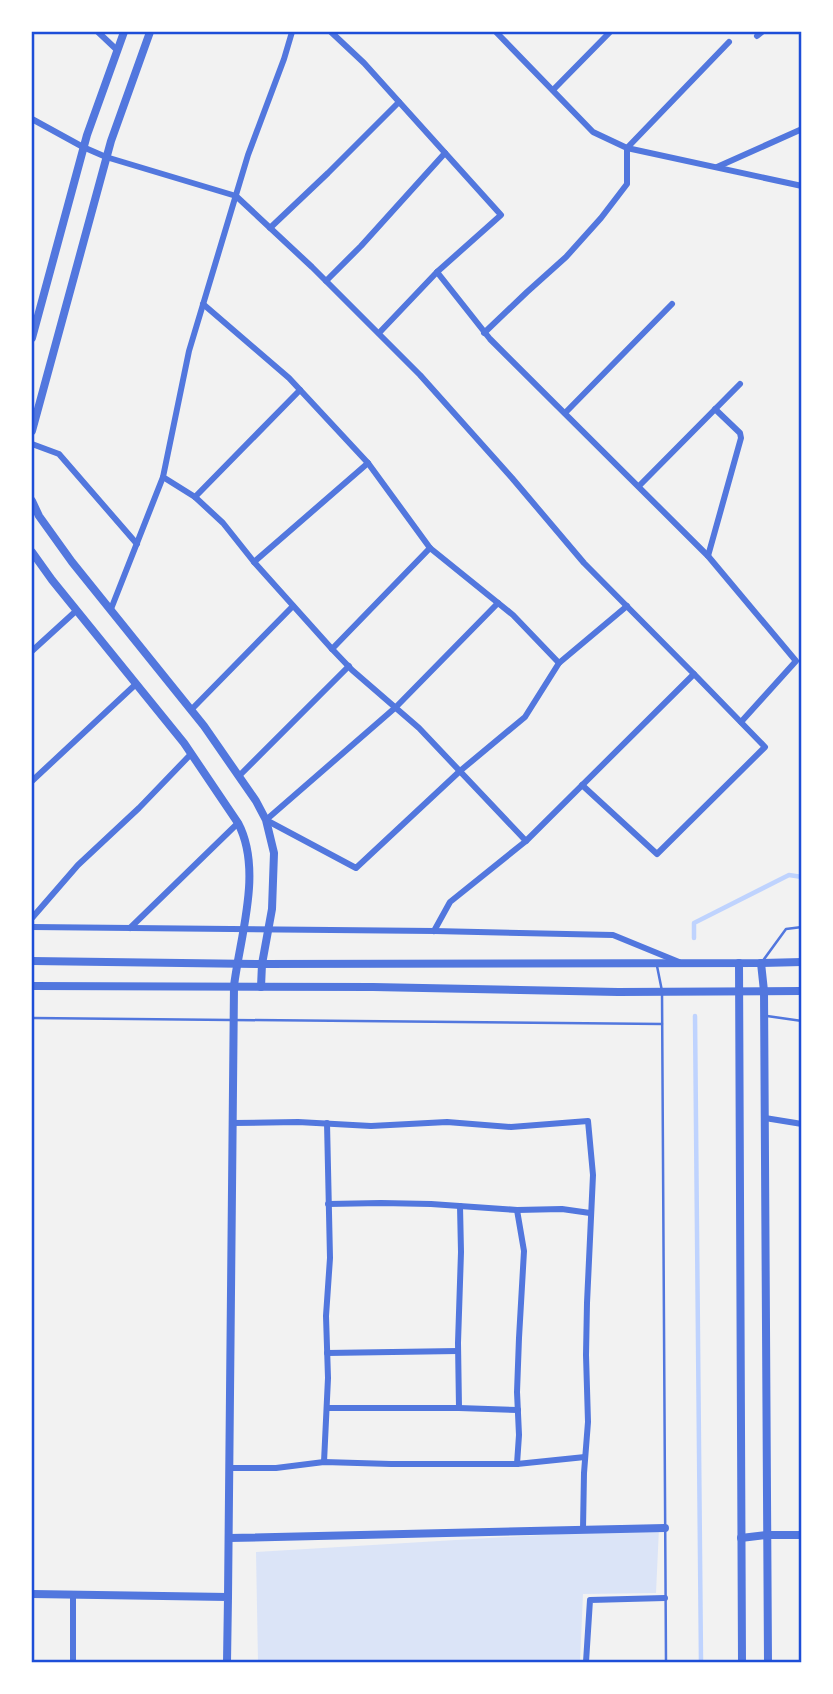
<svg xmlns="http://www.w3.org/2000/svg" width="833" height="1694" viewBox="0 0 833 1694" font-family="'Open Sans',sans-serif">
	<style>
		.green { fill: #dbe4f7 }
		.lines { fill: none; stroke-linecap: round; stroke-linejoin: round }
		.stream { stroke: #bfd3fe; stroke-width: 4.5 }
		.service { stroke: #5277de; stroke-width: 2.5 }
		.minor { stroke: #5277de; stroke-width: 6 }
		.tertiary { stroke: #5277de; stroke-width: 8 }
		.neatline { fill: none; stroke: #1d4ed8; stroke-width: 2.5 }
	</style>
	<rect width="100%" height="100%" fill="#f2f2f2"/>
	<path class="green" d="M659 1528 656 1593 583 1594 580 1662H258L256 1552Z"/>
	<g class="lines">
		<g class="stream">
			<path d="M694 938V923L789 875 802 877"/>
			<path d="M695 1016 701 1662"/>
		</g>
		<g class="service">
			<path d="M762 962 786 929 802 927"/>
			<path d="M657 966 662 991 666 1662"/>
			<path d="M767 1016 802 1021"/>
			<path d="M32 1018 662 1024"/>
		</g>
		<g class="minor">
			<path d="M98 32 117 50"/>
			<path d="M292 32 284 59 248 155 189 351 163 477 195 497 223 523 254 562 332 649 352 670 419 728 526 841"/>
			<path d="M331 32 364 63 501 215 437 272 490 339 708 556 796 661 741 722"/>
			<path d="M496 32 593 132 627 148 802 186"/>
			<path d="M757 36 762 32"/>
			<path d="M553 90 610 32"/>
			<path d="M32 119 83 147 106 157 236 196 312 267 420 375 512 478 584 563 694 674 526 841 450 902 434 931"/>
			<path d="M717 167 802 129"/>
			<path d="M270 228 328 173 399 102"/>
			<path d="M326 281 361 246 445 153"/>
			<path d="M203 304 289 378 368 463 430 548 513 615 559 663"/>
			<path d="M379 333 437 272"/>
			<path d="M484 333 527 292 566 257 601 218 627 184V148L729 42"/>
			<path d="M565 413 672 304"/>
			<path d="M32 444 59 454 137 544"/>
			<path d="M639 486 740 384"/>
			<path d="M195 497 300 390"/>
			<path d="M708 556 741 438 740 433 715 409"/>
			<path d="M254 562 368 463"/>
			<path d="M498 603 396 707 266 820 356 868 460 771 525 717 559 663 627 606"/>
			<path d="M111 609 163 477"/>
			<path d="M332 649 430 548"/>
			<path d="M32 651 77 610"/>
			<path d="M191 710 293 606"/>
			<path d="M239 776 349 666"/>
			<path d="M32 781 136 684"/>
			<path d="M582 785 657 854 765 747 694 674"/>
			<path d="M32 918 78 865 139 808 191 754"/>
			<path d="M32 927 434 931 613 935 679 962"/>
			<path d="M130 928 238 823"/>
			<path d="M765 1118 802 1124"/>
			<path d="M233 1123 298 1122 371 1126 447 1122 511 1127 588 1121 593 1175 587 1303 586 1355 588 1422 584 1473 583 1529"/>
			<path d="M328 1204 381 1203 431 1204 517 1210 562 1209 590 1213"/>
			<path d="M327 1353 458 1351"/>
			<path d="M327 1408H459L518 1410"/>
			<path d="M459 1408 458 1343 461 1252 460 1206"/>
			<path d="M324 1462 328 1378 326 1316 330 1258 327 1123"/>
			<path d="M517 1464 519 1435 517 1392 519 1338 524 1251 517 1210"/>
			<path d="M229 1468H276L324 1462 391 1464H517L585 1457"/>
			<path d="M73 1662V1595"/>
			<path d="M586 1662 590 1600 665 1598"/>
		</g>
		<g class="tertiary">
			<path d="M32 338 87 135 124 32"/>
			<path d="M32 431 111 141 150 32"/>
			<path d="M32 501 39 516 72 562 204 726 256 801 266 820 274 853 272 909 262 964 261 987"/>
			<path d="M32 552 52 580 184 743 238 823C263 870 240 936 234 986L228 1597"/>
			<path d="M32 961 262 964 761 963 802 962"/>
			<path d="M739 963 742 1662"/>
			<path d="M761 963 764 991 768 1662"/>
			<path d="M32 986 373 987 618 992 802 991"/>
			<path d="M229 1538 665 1528"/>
			<path d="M741 1538 767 1535H802"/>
			<path d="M32 1594 228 1597 227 1662"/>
		</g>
	</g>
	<rect width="833" height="1694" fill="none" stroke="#ffffff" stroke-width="66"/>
	<rect x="33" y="33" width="767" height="1628" class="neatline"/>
</svg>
